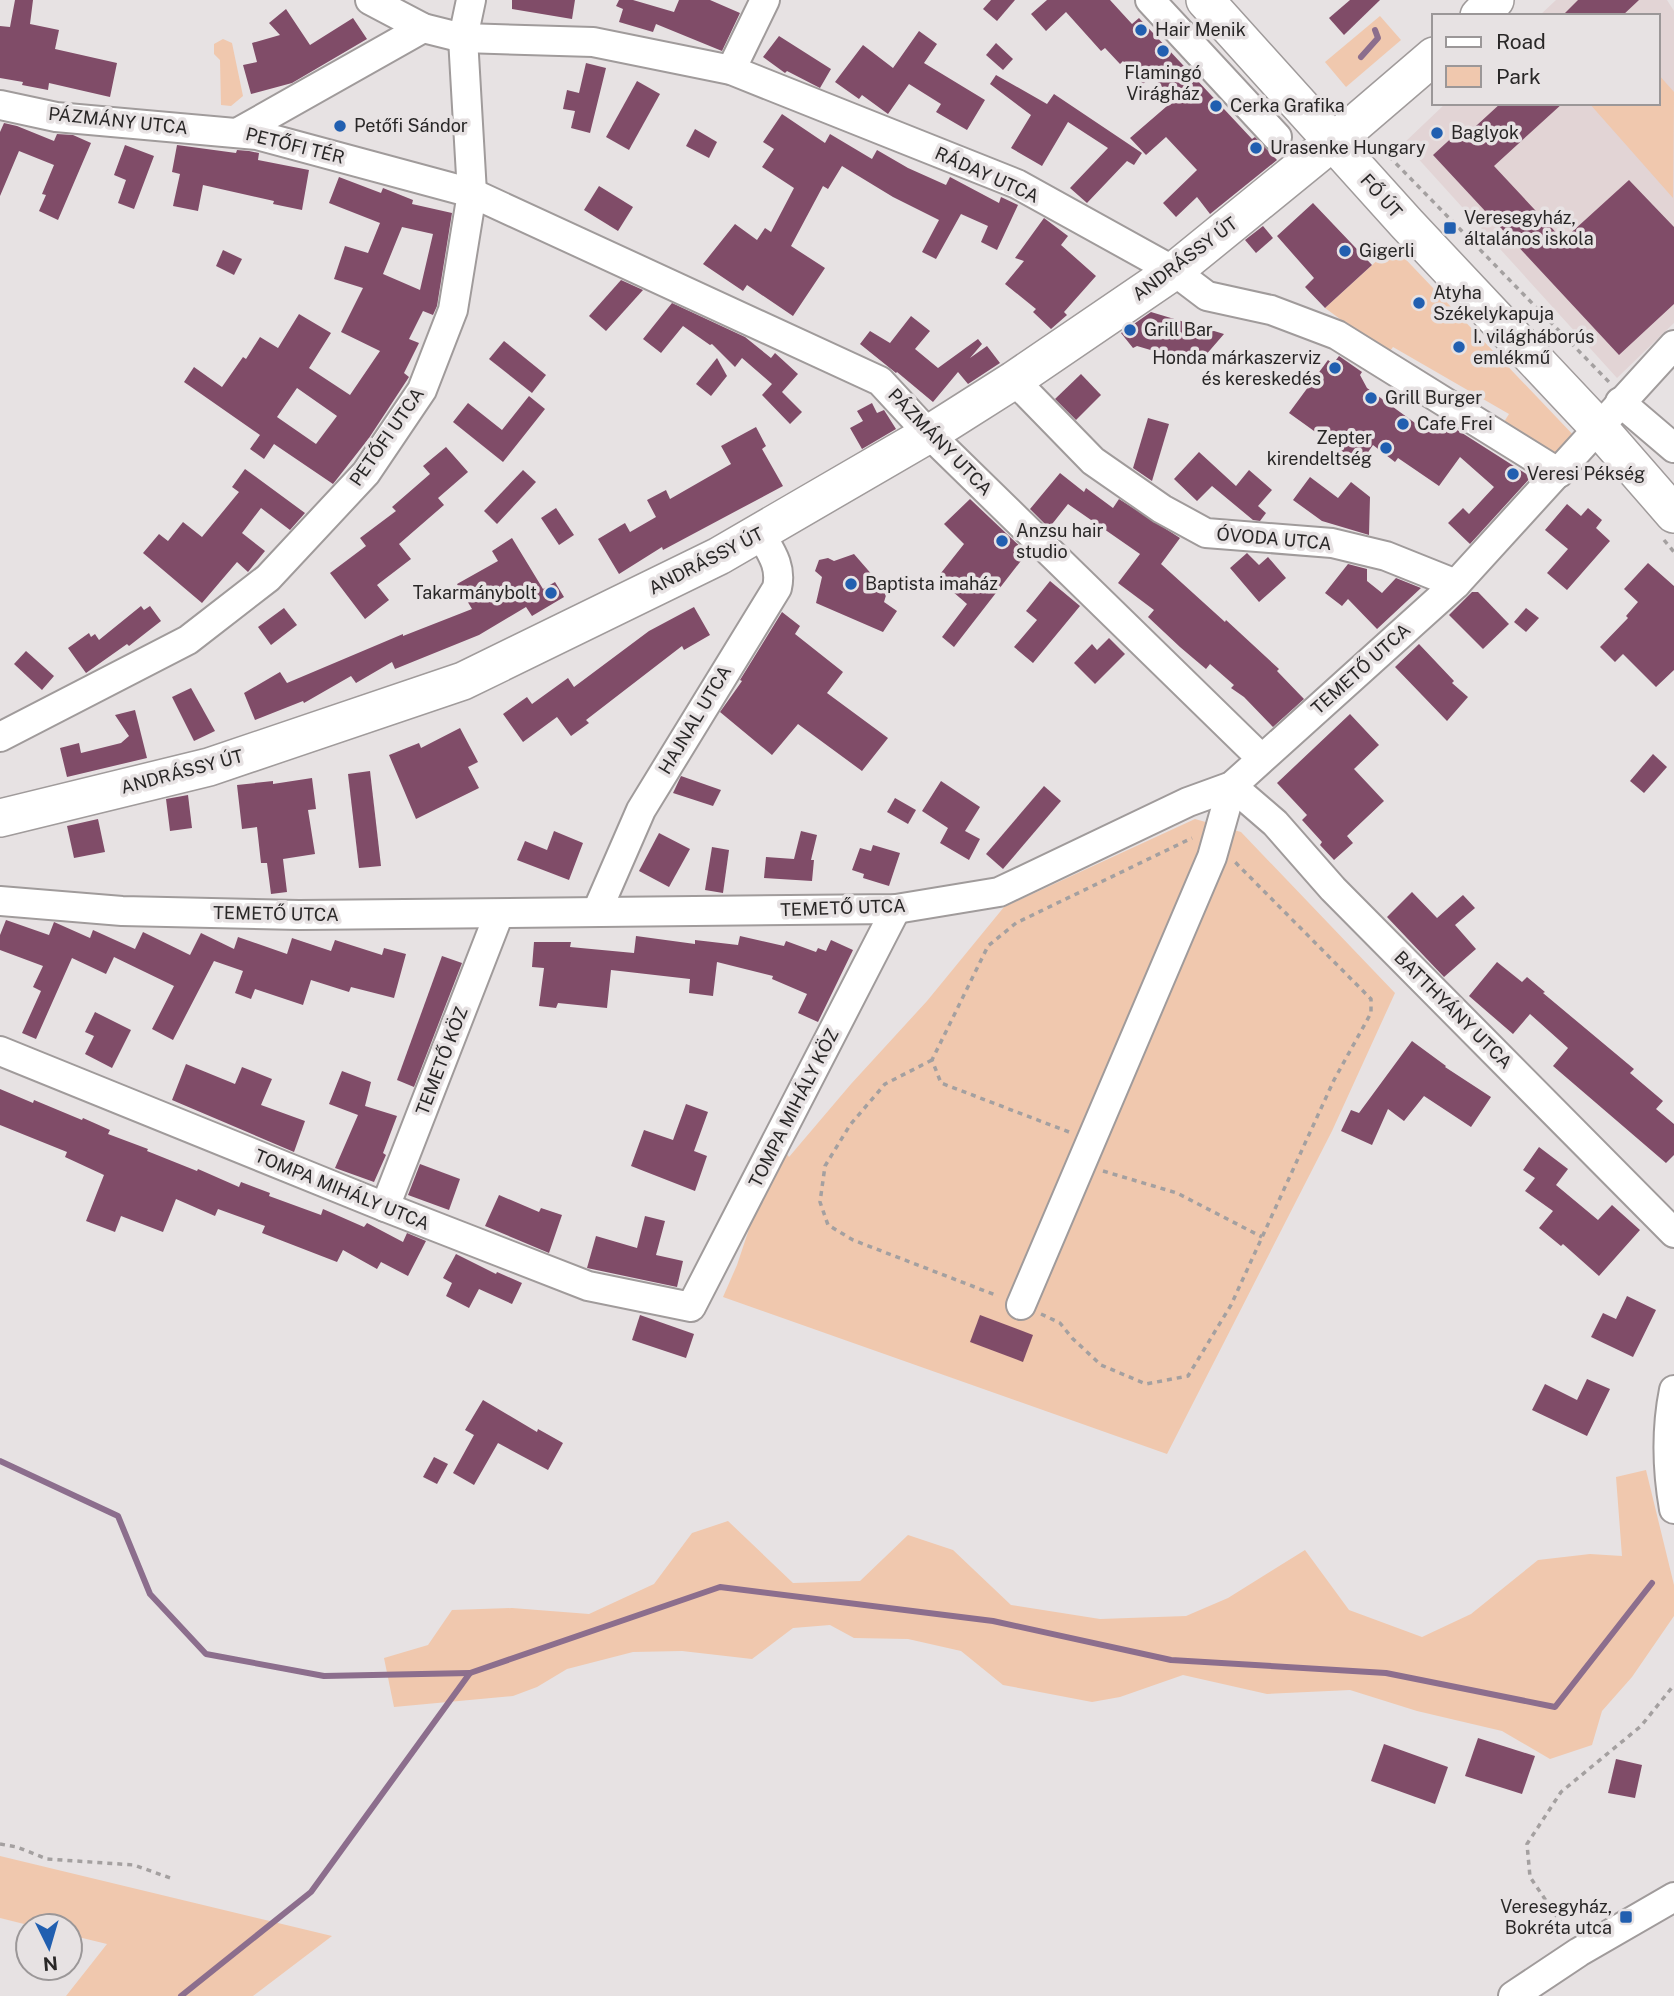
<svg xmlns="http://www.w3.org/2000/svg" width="1674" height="1996" viewBox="0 0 1674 1996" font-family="'Public Sans',sans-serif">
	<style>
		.built { fill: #e2d4d5 }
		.green { fill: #f0c8ae }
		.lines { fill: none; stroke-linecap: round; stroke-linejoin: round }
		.stream { stroke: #8c6e8d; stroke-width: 6 }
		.building { fill: #804c68; fill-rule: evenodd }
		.minor-casing { stroke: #a09b9b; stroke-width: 32 }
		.major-casing { stroke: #a09b9b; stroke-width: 40 }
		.path { stroke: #a4a0a0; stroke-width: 3.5; stroke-dasharray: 5 5; stroke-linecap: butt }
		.minor { stroke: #fff; stroke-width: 28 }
		.major { stroke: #fff; stroke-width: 37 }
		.poi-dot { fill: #215fb0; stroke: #e7e2e3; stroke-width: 2.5 }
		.labels { text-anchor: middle; stroke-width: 7; stroke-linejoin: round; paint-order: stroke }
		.poi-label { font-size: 18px; fill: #292727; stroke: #e7e2e3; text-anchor: start }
		.street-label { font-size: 18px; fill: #292727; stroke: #e7e2e3 }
	</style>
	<rect width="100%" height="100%" fill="#e7e2e3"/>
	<path class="built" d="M1556 0H1667L1674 11V323L1617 378 1404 143 1446 103H1658V16H1539Z"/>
	<g class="green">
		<path d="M1380 16 1401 40 1346 87 1325 62Z"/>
		<path d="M223 39 232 43 243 96 231 106 221 105 220 60 214 54V44Z"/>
		<path d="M1658 74 1674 92 1673 198 1589 103H1658Z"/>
		<path d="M1393 246 1578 440 1558 462 1504 422 1509 414 1393 347 1388 354 1325 308Z"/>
		<path d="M1195 819 1241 832 1395 993 1332 1131 1167 1454 723 1297 737 1265 750 1226 784 1150 789 1157 851 1084 927 1001 1004 907Z"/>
		<path d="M1646 1470 1674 1585V1616L1632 1677 1602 1711 1592 1745 1550 1759 1502 1731 1417 1711 1350 1690 1267 1694 1183 1675 1120 1697 1092 1702 1003 1685 961 1651 908 1639 854 1638 830 1625 793 1628 752 1659 682 1651 633 1652 567 1669 537 1687 513 1696 394 1707 384 1658 428 1645 452 1610 512 1608 589 1614 654 1584 692 1533 728 1521 793 1583 860 1581 908 1535 953 1550 1011 1605 1100 1619 1186 1616 1228 1598 1305 1550 1349 1610 1422 1637 1471 1614 1538 1560 1590 1554 1622 1556 1616 1477Z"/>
		<path d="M0 1856 332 1936 253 1996H66L107 1944 70 1935V1926H32L0 1918Z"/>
	</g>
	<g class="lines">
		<g class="stream">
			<path d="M1361 57 1378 38 1375 30"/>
			<path d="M0 1461 118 1516 150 1594 206 1654 324 1676 470 1673"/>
			<path d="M181 1996 311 1892 470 1673 720 1587 993 1621 1171 1660 1386 1673 1555 1707 1652 1583"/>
		</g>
	</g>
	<g class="building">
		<path d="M15 0H33L30 24 59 30 55 49 117 63 110 97 49 83 48 90 22 85 23 82 0 78V26L10 27Z"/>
		<path d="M512 0H575L572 19 512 9Z"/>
		<path d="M619 0H633L674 12 679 0H710L740 13 722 51 656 24 653 32 619 22 623 9 616 6Z"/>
		<path d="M991 0H1015L997 21 983 9Z"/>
		<path d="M1047 0H1110L1132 24 1139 18 1252 139 1255 137 1277 160 1210 214 1197 197 1176 217 1163 203 1197 170 1166 137 1146 155 1130 138 1174 100 1152 76 1143 84 1123 61 1120 64 1105 48 1101 51 1066 12 1046 31 1031 14Z"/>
		<path d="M1350 0H1380L1344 35 1329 18Z"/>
		<path d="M1578 0H1639L1622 16H1562Z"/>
		<path d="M286 9 310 45 353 18 367 39 292 83 251 94 243 65 257 62 252 43 280 35 269 23Z"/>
		<path d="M919 31 937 44 924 63 985 100 967 130 936 112 941 104 909 84 888 114 862 95 859 99 835 82 863 45 893 68Z"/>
		<path d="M779 36 831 69 820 88 787 71 785 73 763 57Z"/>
		<path d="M996 43 1013 59 1003 70 986 55Z"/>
		<path d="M586 63 606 68 590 133 571 128 575 111 563 109 567 90 579 93Z"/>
		<path d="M996 75 1047 104 1054 94 1142 153 1134 165 1127 161 1087 203 1070 188 1108 148 1068 122 1042 166 1011 148 1031 115 990 84Z"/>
		<path d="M637 81 660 94 629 150 606 137Z"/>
		<path d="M1501 103H1563L1494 166 1563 240 1629 180 1674 227V304L1619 355 1433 155 1459 131 1464 137Z"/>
		<path d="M782 114 825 143 830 134 872 159 877 150 908 168 946 185 950 177 999 203 1001 197 1018 205 997 250 981 242 988 226 961 214 936 259 922 252 939 220 893 197 842 166 828 189 823 186 791 246 825 268 793 316 747 285 743 291 703 264 735 224 757 240 765 228 771 232 794 188 762 167 774 149 763 142Z"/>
		<path d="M4 123 17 126 54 141 57 134 73 135 91 143 58 220 39 211 46 195 42 194 54 165 19 151 0 196V132Z"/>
		<path d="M695 129 717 142 709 158 686 146Z"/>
		<path d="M125 145 154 156 134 209 118 203 126 180 114 175Z"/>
		<path d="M177 145 236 153 237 150 249 151 259 153 258 160 309 170 302 210 273 204 274 201 203 185 198 211 173 206 180 174 172 172Z"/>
		<path d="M339 177 381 193 383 188 413 200 412 204 452 213 437 306 433 315 423 311 409 339 419 343 404 373 409 377 369 438 333 484 274 444 264 459 250 449 260 435 184 382 194 367 222 387 243 357 246 359 260 337 278 348 299 314 331 333 309 368 350 395 380 351 341 332 363 288 334 279 345 246 368 253 380 223 329 203ZM402 227 433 234 420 290 383 274ZM297 388 337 416 316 444 277 417Z"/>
		<path d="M599 186 633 207 618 231 584 210Z"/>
		<path d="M1313 203 1372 265 1325 308 1305 287 1314 278 1277 236Z"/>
		<path d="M1044 218 1068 236 1061 245 1096 276 1064 312 1067 315 1051 329 1033 312 1036 309 1005 284 1024 261 1015 258Z"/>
		<path d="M1263 226 1273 238 1256 253 1245 240Z"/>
		<path d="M223 250 242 259 234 275 216 266Z"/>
		<path d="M621 280 643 290 606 331 589 316Z"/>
		<path d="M672 303 745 337 771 358 775 353 798 374 782 392 802 412 790 424 762 395 772 384 742 358 735 367 712 344 710 345 683 326 661 353 643 339Z"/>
		<path d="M1151 312 1224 334 1198 364 1137 346 1133 348 1121 333Z"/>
		<path d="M911 316 930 331 915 349 938 368 978 339 982 344 970 358 987 346 1000 363 968 384 958 372 933 402 897 372 896 373 860 344 870 331 890 343Z"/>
		<path d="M504 341 546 375 532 393 489 359Z"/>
		<path d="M1339 356 1362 372 1360 375 1367 388 1426 431 1437 417 1531 477 1470 544 1448 523 1463 508 1469 514 1494 487 1460 457 1439 486 1398 458 1395 462 1373 445 1360 464 1289 413 1328 360 1333 364Z"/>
		<path d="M717 358 727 376 711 396 696 384Z"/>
		<path d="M1081 374 1101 395 1076 420 1055 399Z"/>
		<path d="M529 396 545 409 503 462 453 422 468 403 502 430Z"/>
		<path d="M872 403 877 413 884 410 896 429 862 449 850 428 863 421 857 411Z"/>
		<path d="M1148 418 1169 424 1152 481 1133 468Z"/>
		<path d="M756 427 766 446 762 449 783 486 663 550 662 547 619 574 598 539 625 523 630 532 656 517 647 500 666 490 670 499 731 464 721 446Z"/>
		<path d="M446 447 468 472 438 498 444 505 399 544 411 559 377 585 389 600 365 619 330 573 366 546 360 538 396 511 392 507 430 474 423 466Z"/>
		<path d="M1199 452 1236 486 1249 470 1272 490 1258 506 1266 513 1260 521 1253 520 1212 486 1197 501 1174 479Z"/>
		<path d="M245 469 305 513 290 530 261 508 242 533 265 551 248 572 237 562 202 603 143 553 159 534 168 541 183 522 202 537 239 492 232 487Z"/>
		<path d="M523 470 536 482 497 524 484 511Z"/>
		<path d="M1060 473 1084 492 1086 488 1113 508 1119 499 1180 538 1161 564 1225 622 1226 620 1279 669 1277 671 1304 699 1273 727 1244 697 1231 688 1234 685 1210 664 1206 669 1180 647 1148 617 1154 610 1118 583 1140 554 1068 504 1049 528 1030 509Z"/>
		<path d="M1310 477 1338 498 1351 482 1370 497 1369 535 1322 521 1293 500Z"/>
		<path d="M970 499 1027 553 954 647 942 637 967 604 937 578 964 544 944 524Z"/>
		<path d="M1567 504 1581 516 1588 508 1602 520 1596 528 1610 541 1567 590 1547 573 1568 549 1545 530Z"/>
		<path d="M556 508 574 535 559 545 541 518Z"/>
		<path d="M512 538 543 589 555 582 564 597 532 616 526 607 479 635 395 669 392 662 356 683 351 676 304 703 303 701 255 720 244 693 280 672 287 683 403 634V636L472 609 457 584 498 561 492 551Z"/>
		<path d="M1247 553 1259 565 1268 557 1286 578 1259 602 1230 568Z"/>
		<path d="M854 554 887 592 884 602 897 611 883 632 816 603 822 577 815 571 819 560 828 558 834 561Z"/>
		<path d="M1648 563 1674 586V670L1656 687 1623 654 1615 662 1600 647 1628 618 1626 616 1638 602 1624 589Z"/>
		<path d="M1348 564 1367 569V581L1382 593 1396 578 1421 588 1377 629 1348 599 1342 606 1325 593Z"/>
		<path d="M1050 581 1080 606 1033 663 1014 647 1037 620 1026 611Z"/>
		<path d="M1472 592H1478L1509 624 1483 649 1449 615Z"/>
		<path d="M141 606 144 610 150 606 161 621 129 646 127 644 86 673 68 648 89 633 91 637 95 634 99 640Z"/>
		<path d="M694 607 710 635 684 650 682 646 586 720 589 723 571 736 557 717 523 742 503 714 527 697 532 704 568 678 574 687 649 631Z"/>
		<path d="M284 608 297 625 271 645 258 627Z"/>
		<path d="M1526 608 1539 618 1526 632 1514 622Z"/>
		<path d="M782 612 800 626 795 634 843 672 827 693 888 738 862 771 798 724 772 755 720 712 742 681 740 680Z"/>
		<path d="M1109 638 1125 654 1095 684 1074 663 1092 644 1097 650Z"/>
		<path d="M1419 644 1454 681 1452 683 1468 697 1447 721 1395 667Z"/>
		<path d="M26 651 54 676 42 690 14 664Z"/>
		<path d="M191 688 215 731 194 741 172 697Z"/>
		<path d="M135 710 147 758 67 777 60 748 79 743 81 753 121 743 129 736 115 715Z"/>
		<path d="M1350 714 1379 745 1354 769 1384 801 1347 836 1353 843 1334 860 1320 845 1322 842 1302 820 1307 815 1277 783Z"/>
		<path d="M460 728 478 762 468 767 479 788 416 819 389 755 419 743 421 748Z"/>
		<path d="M1653 754 1667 767 1644 793 1630 781Z"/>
		<path d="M370 771 381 866 359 868 348 774Z"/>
		<path d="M681 776 721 790 713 806 673 793Z"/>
		<path d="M312 778 316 809 308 810 315 854 283 859 287 892 271 894 267 863H261L257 827 242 829 237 785 273 781V784Z"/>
		<path d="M941 781 980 807 965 831 980 839 969 860 940 843 948 828 922 811Z"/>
		<path d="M1044 786 1061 801 1003 869 986 854Z"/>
		<path d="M188 795 192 828 170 831 166 799Z"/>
		<path d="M895 798 916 810 908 824 887 812Z"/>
		<path d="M98 819 105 852 74 858 67 826Z"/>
		<path d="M554 831 583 843 569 880 517 860 525 841 547 850Z"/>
		<path d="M801 831 817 835 811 860H814L812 881 764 878 766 857 794 859Z"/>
		<path d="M659 833 690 849 669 887 639 871Z"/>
		<path d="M873 845 900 853 889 886 863 878 864 874 852 870 860 848 871 851Z"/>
		<path d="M712 847 729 850 723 893 705 890Z"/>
		<path d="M1412 892 1437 918 1463 895 1475 908 1455 925 1476 949 1444 977 1387 917Z"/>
		<path d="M6 920 49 935 54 922 90 938 93 930 135 949 143 932 190 955 201 933 234 949 238 937 287 954 292 938 331 951 335 940 382 955 384 948 406 954 394 998 351 987 349 992 311 980 303 1005 255 989 251 999 235 993 243 971 214 961 173 1040 152 1029 174 986 114 957 106 974 72 958 36 1039 22 1033 41 991 33 987 43 966 0 950V935Z"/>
		<path d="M636 936 695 944V940L738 945 740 936 784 946 786 941 816 952 818 948 826 951 831 940 853 950 818 1022 798 1013 807 994 772 979 773 976 717 962 713 996 689 993 690 979 611 970 607 1008 558 1003 556 1008 539 1006 544 968 532 967 534 942H571L570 947 634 953Z"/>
		<path d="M442 956 462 963 414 1087 397 1080Z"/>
		<path d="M1497 962 1522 982 1527 977 1545 992 1543 993 1634 1069 1630 1073 1663 1101 1656 1109 1674 1124V1155L1666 1163 1553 1066 1568 1048 1530 1014 1513 1034 1469 996Z"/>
		<path d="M95 1012 131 1030 112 1068 85 1054 94 1036 85 1032Z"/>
		<path d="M1412 1041 1446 1066 1445 1067 1491 1097 1471 1127 1424 1096 1404 1121 1388 1109 1372 1145 1341 1131 1351 1110 1359 1113Z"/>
		<path d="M186 1064 235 1084 242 1067 272 1079 261 1105 305 1121 294 1152 172 1100Z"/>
		<path d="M342 1071 371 1082 365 1106 397 1116 383 1153 386 1155 374 1182 335 1168 358 1115 329 1104Z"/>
		<path d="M0 1089 33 1103 34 1100 82 1120 83 1118 110 1130 108 1134 148 1149 147 1151 197 1171 198 1169 239 1187 241 1182 270 1193 269 1196 321 1215 323 1209 364 1227 367 1223 403 1242 407 1233 426 1241 408 1276 381 1262 377 1269 343 1250 337 1262 262 1233 265 1226 218 1209 215 1216 176 1199 163 1232 121 1216 115 1232 86 1221 104 1175 65 1157 67 1152 0 1125Z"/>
		<path d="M686 1104 708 1112 694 1151 707 1156 695 1191 631 1166 644 1130 673 1140Z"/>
		<path d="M1539 1147 1568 1169 1556 1185 1598 1220 1612 1205 1640 1230 1599 1276 1563 1244 1561 1246 1539 1228 1553 1211 1525 1191 1535 1178 1523 1170Z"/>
		<path d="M420 1164 460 1179 449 1210 408 1195Z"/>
		<path d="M499 1195 539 1212 541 1208 562 1215 549 1253 485 1226Z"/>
		<path d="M645 1216 665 1221 656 1255 683 1261 677 1287 587 1268 596 1236 637 1248Z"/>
		<path d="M456 1254 496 1274 497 1272 522 1283 512 1304 479 1289 469 1308 446 1296 452 1283 443 1278Z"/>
		<path d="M1627 1296 1656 1310 1633 1357 1591 1337 1603 1313 1616 1319Z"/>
		<path d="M640 1315 694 1334 686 1358 632 1340Z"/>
		<path d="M980 1315 1033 1335 1023 1362 970 1342Z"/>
		<path d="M1587 1379 1610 1389 1587 1436 1532 1410 1545 1384 1577 1400Z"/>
		<path d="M483 1400 537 1432 538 1429 563 1443 548 1470 498 1443 474 1485 453 1473 474 1435 465 1430Z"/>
		<path d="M434 1457 448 1464 437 1484 423 1477Z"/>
		<path d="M1478 1738 1535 1756 1522 1794 1465 1776Z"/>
		<path d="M1384 1744 1448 1767 1435 1804 1371 1781Z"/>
		<path d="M1616 1759 1642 1765 1635 1798 1608 1793Z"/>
	</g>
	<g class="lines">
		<g class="minor-casing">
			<g id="minor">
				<path d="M370 0 423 28 463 38 593 42 731 70 1017 184 1174 271 1207 296 1271 310 1337 335 1559 473"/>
				<path d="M1150 0 1277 137"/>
				<path d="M731 70 765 0"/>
				<path d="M0 105 56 117 257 135 472 193 880 381 929 434 1261 758"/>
				<path d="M237 133 423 28"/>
				<path d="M1014 380 1093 461 1162 509 1206 533 1332 543 1386 556 1456 584"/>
				<path d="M1620 402 1674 448"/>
				<path d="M0 737 188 640 268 578 366 473 422 390 453 310 472 193 463 38 471 0"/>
				<path d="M1232 786 1275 823 1333 889 1674 1233"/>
				<path d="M0 901 122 911 299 915 896 909 999 892 1188 802 1232 786 1456 584 1674 345"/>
				<path d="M597 911 641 810 777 588C782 566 771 552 760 533"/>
				<path d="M0 1051 385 1207 588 1286 691 1307 896 909"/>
				<path d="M385 1207 499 914"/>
				<path d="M1021 1305 1212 857 1232 786"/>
				<path d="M1674 1390C1666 1430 1667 1469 1674 1509"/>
				<path d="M1513 1996 1579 1952 1674 1897"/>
			</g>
		</g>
		<g class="major-casing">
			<g id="major">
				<path d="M1205 0 1407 224 1599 428 1674 514"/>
				<path d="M1479 16 1495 0"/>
				<path d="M0 818 209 767 463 681 719 556 929 434 1014 380 1174 271 1357 122 1434 56"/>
			</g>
		</g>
		<g class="path">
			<path d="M1375 142 1609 382"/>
			<path d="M1664 540 1674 552"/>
			<path d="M932 1060 885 1084 850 1125 825 1166 820 1202 828 1225 853 1240 998 1296"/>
			<path d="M1069 1132 941 1083 932 1060 988 946 1016 923 1192 838"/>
			<path d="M1103 1171 1177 1193 1262 1237"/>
			<path d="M1041 1314 1060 1323 1072 1338 1101 1365 1146 1384 1188 1376 1231 1305 1334 1080 1371 1013V999L1234 861"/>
			<path d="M0 1844 17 1847 47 1859 134 1865 173 1879"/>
			<path d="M1568 1933 1530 1877 1527 1844 1561 1792 1641 1726 1674 1685"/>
		</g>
		<use href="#minor" class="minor"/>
		<use href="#major" class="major"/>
	</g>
	<g class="poi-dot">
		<circle cx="1141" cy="30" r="7"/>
		<circle cx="1163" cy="51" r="7"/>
		<circle cx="1216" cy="106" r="7"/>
		<circle cx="340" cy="126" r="7"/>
		<circle cx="1437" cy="133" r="7"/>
		<circle cx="1256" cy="148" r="7"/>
		<rect x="1443" y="221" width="14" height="14" rx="3.5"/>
		<circle cx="1345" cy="251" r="7"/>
		<circle cx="1419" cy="303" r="7"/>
		<circle cx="1130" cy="330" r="7"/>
		<circle cx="1459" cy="347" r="7"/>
		<circle cx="1335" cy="368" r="7"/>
		<circle cx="1371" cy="398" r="7"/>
		<circle cx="1403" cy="424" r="7"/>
		<circle cx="1386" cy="448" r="7"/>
		<circle cx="1513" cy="474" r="7"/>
		<circle cx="1002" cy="541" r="7"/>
		<circle cx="851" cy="584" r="7"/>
		<circle cx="551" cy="593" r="7"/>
		<rect x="1619" y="1910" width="14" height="14" rx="3.5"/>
	</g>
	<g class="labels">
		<g class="poi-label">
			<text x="1155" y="36">Hair Menik</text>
			<text x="1163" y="79" text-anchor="middle">Flamingó<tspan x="1163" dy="21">Virágház</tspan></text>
			<text x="1230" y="112">Cerka Grafika</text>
			<text x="354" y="132">Petőfi Sándor</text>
			<text x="1451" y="139">Baglyok</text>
			<text x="1270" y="154">Urasenke Hungary</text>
			<text x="1464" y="224">Veresegyház,<tspan x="1464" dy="21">általános iskola</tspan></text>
			<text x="1359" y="257">Gigerli</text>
			<text x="1433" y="299">Atyha<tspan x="1433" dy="21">Székelykapuja</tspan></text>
			<text x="1144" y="336">Grill Bar</text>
			<text x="1473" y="343">I. világháborús<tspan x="1473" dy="21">emlékmű</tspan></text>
			<text x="1321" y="364" text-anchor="end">Honda márkaszerviz<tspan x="1321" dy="21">és kereskedés</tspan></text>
			<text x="1385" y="404">Grill Burger</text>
			<text x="1417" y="430">Cafe Frei</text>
			<text x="1372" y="444" text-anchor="end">Zepter<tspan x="1372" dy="21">kirendeltség</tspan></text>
			<text x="1527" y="480">Veresi Pékség</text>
			<text x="1016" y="537">Anzsu hair<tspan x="1016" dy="21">studio</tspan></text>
			<text x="865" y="590">Baptista imaház</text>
			<text x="537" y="599" text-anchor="end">Takarmánybolt</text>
			<text x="1612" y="1913" text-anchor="end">Veresegyház,<tspan x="1612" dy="21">Bokréta utca</tspan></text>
		</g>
		<g class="street-label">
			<text transform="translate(118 121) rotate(6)" y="6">PÁZMÁNY UTCA</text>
			<text transform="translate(295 146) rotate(14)" y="6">PETŐFI TÉR</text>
			<text transform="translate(987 175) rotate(24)" y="6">RÁDAY UTCA</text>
			<text transform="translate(1381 196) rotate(48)" y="6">FŐ ÚT</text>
			<text transform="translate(1185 259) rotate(-37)" y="6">ANDRÁSSY ÚT</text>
			<text transform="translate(387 437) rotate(-55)" y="6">PETŐFI UTCA</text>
			<text transform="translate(940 442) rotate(46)" y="6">PÁZMÁNY UTCA</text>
			<text transform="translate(1274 539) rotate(5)" y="6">ÓVODA UTCA</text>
			<text transform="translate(706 561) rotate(-27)" y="6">ANDRÁSSY ÚT</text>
			<text transform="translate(1361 669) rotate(-42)" y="6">TEMETŐ UTCA</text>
			<text transform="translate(695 720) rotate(-59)" y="6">HAJNAL UTCA</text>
			<text transform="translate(182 772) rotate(-15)" y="6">ANDRÁSSY ÚT</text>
			<text transform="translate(843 908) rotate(-2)" y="6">TEMETŐ UTCA</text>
			<text transform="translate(276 914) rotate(1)" y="6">TEMETŐ UTCA</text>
			<text transform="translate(1453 1010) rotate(45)" y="6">BATTHYÁNY UTCA</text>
			<text transform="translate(442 1061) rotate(-69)" y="6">TEMETŐ KÖZ</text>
			<text transform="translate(794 1108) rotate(-63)" y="6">TOMPA MIHÁLY KÖZ</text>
			<text transform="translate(342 1190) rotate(22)" y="6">TOMPA MIHÁLY UTCA</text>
		</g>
	</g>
	<rect x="1432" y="14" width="228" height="91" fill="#e7e2e3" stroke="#9b9798" stroke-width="2"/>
	<rect x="1446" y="37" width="35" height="10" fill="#ffffff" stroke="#9b9798" stroke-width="2"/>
	<text x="1496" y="49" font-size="21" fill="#292727">Road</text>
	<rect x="1446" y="66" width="35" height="21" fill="#f0c8ae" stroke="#9b9798" stroke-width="2"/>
	<text x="1496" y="84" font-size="21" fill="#292727">Park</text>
	<g transform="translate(49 1947) rotate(175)"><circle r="33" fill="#e7e2e3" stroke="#9b9798" stroke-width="2"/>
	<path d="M0-5L12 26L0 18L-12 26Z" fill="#215fb0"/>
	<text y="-10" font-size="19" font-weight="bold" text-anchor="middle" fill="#292727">N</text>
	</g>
</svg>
